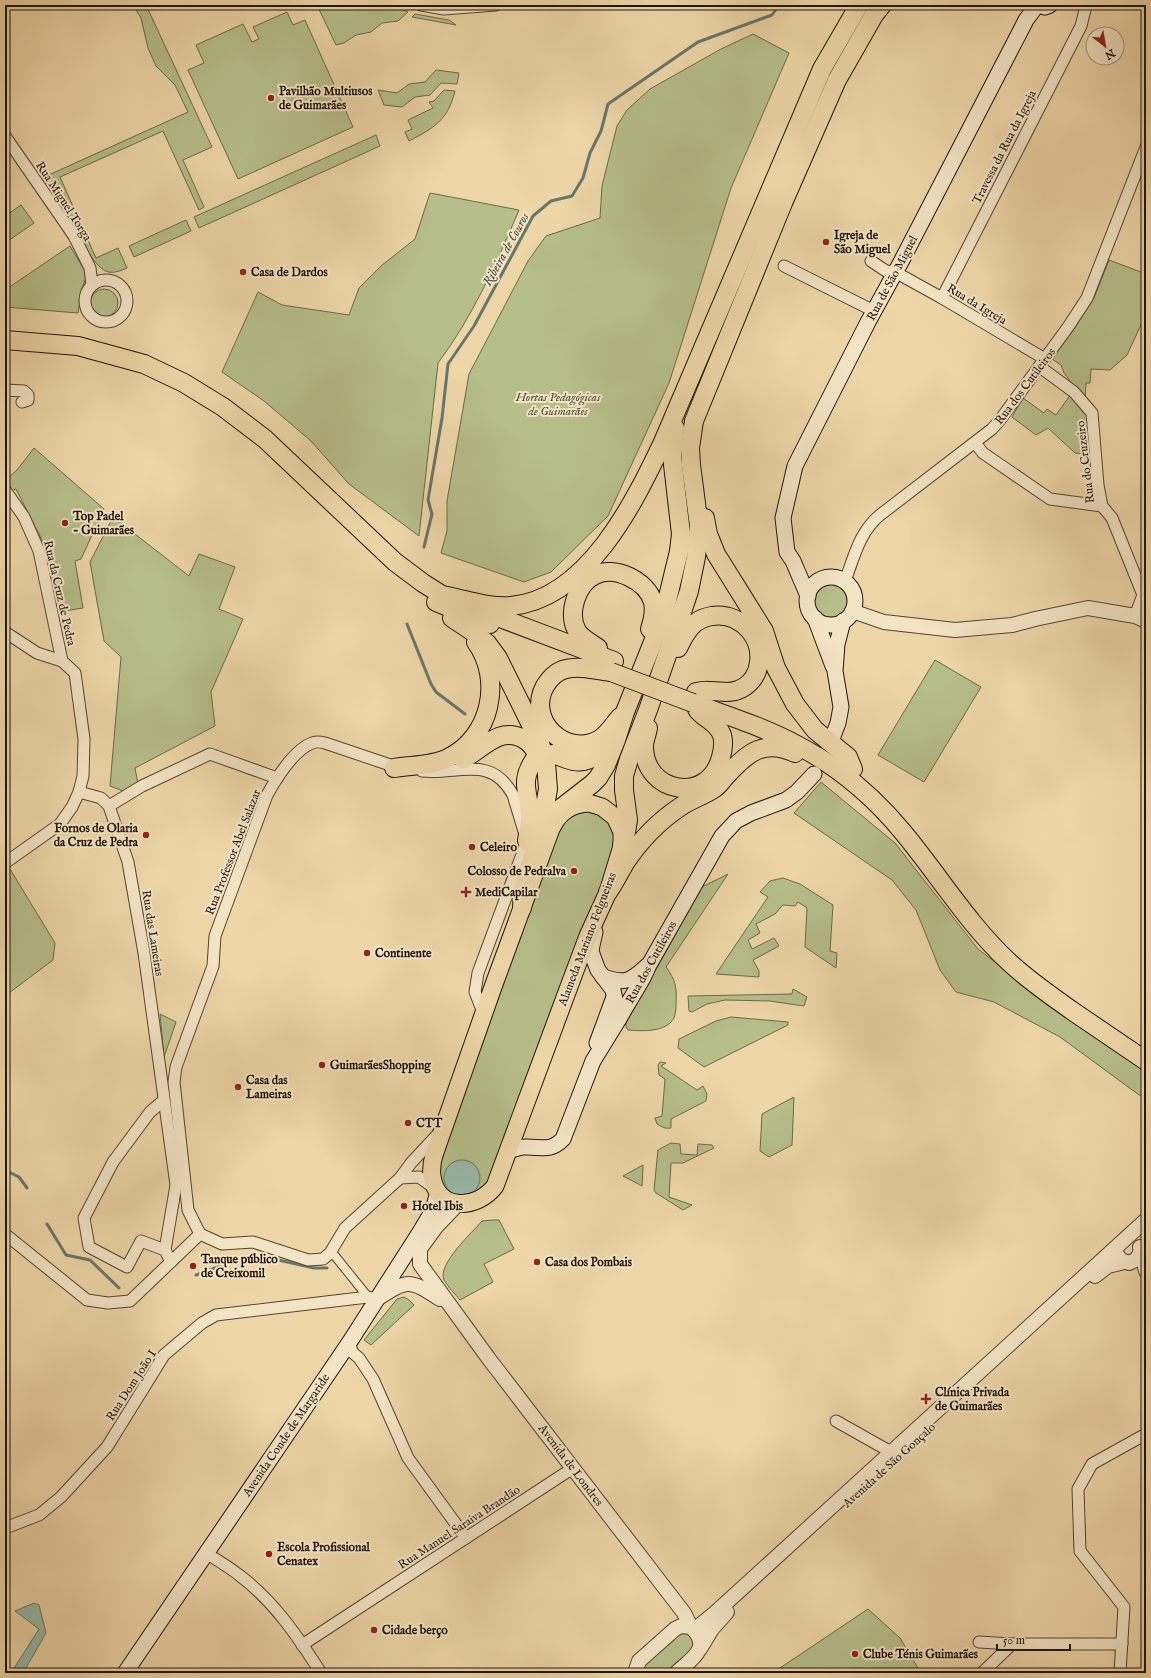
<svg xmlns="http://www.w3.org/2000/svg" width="1151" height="1678" viewBox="0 0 1151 1678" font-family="'IM FELL English',serif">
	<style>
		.green { fill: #b6be8a; stroke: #6a694b }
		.water { fill: #99b9aa; stroke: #68776b }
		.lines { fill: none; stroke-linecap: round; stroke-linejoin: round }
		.stream { stroke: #68776b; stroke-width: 3 }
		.pedestrian-casing { stroke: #524433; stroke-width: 10 }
		.minor-casing { stroke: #524433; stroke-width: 13 }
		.tertiary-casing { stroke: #524433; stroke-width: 16 }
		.secondary-casing { stroke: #1e140c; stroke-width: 17 }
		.primary-casing { stroke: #1e140c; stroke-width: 19 }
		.trunk-casing { stroke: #1e140c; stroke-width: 20 }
		.pedestrian { stroke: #f4e4c6; stroke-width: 8 }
		.minor { stroke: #f4e4c6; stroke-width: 11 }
		.tertiary { stroke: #f4e4c6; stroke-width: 14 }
		.secondary { stroke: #f4e4c6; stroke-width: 15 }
		.primary { stroke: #eed6a8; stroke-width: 17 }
		.trunk { stroke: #eed6a8; stroke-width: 18 }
		.trunk-bridge-casing { stroke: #1e140c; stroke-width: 20; stroke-linecap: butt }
		.trunk-bridge { stroke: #eed6a8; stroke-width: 18 }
		.poi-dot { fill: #8f2418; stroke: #f4e4c6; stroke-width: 1.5 }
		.labels { text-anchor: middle; stroke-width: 4; stroke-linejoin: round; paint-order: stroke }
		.poi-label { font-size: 12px; font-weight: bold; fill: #1e140c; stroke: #f4e4c6; text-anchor: start }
		.street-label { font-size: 12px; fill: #1e140c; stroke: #f4e4c6 }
		.park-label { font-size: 12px; font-style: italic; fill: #535038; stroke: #f4e4c6 }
		.water-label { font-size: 13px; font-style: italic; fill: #494e43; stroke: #f4e4c6 }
	</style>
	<rect width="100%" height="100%" fill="#eed6a8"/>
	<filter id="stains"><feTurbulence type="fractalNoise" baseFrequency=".005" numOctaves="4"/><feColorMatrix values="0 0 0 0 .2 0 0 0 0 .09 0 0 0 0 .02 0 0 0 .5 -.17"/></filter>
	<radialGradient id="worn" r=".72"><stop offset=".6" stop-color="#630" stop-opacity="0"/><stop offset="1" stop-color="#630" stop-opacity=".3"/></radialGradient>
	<g class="green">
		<path d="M133 5H146L212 147 183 160 204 207 199 210 163 131 60 177 96 258 118 248 127 268C109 276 104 273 92 258L42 178 188 112 175 85 156 66 148 48 141 18Z"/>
		<path d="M317 5H393L408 12 398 21 382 23 371 32 356 35 344 43 336 45Z"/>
		<path d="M287 12 293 25 305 20 353 127 238 179 188 70 204 63 196 45 243 24 252 42 259 39 253 27Z"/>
		<path d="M415 14 449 20 456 25 412 17Z"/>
		<path d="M753 34 789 53 731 188 669 383 608 516 551 572 524 582 441 553 447 531V501L469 374 528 261 546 236 600 218 602 186 617 126 627 110 650 89 721 49Z"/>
		<path d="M436 70 459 73 457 84 441 83 430 95 415 97 402 107 384 105 378 90 397 93 409 84 425 82Z"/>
		<path d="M444 90 455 91C448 120 434 128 409 141L405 132 412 129 408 120 433 108 429 102 434 101Z"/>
		<path d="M376 135 380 146 199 228 194 217Z"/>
		<path d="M430 193 519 210C497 262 472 318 438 363L419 536 349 484 311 441 264 401 222 372 258 292 282 305 349 315 359 288 381 266 415 239Z"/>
		<path d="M21 205 34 223 5 243V216Z"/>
		<path d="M186 220 191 231 134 257 129 246Z"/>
		<path d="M70 246 87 274 82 289 78 313 5 307V290Z"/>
		<path d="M1109 260 1146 274V314L1127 355 1110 370 1091 369 1090 383H1086L1085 401 1064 373 1061 365 1052 359 1074 329 1094 298Z"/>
		<circle cx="104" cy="303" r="14"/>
		<path d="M1071 394 1089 413 1094 455 1075 453 1048 428 1036 435 1012 417 1023 398 1044 413 1047 409 1056 415Z"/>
		<path d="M34 448 104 509 81 559 75 561 83 608 57 612 41 538 16 489 11 491 5 485V481L17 470Z"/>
		<path d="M113 517 189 576 199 554 235 567 219 609 243 619 211 692 215 726 135 768 138 784 126 792 110 786 121 657 104 641 90 562Z"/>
		<circle cx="832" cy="601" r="19"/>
		<path d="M935 660 981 687 924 782 878 755Z"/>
		<path d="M821 782 895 843 978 949 1030 989 1146 1072V1100L1060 1037 994 1002 956 992 940 970 916 910 892 880 794 813Z"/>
		<path d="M596 811 607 820 616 836 611 860 489 1181 477 1194 461 1196 449 1191 443 1187 438 1164 556 833 573 812Z"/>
		<path d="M10 869 55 943 53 960 5 996V873Z"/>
		<path d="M728 874 666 967C675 979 677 987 676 1002 676 1007 676 1013 674 1018 666 1033 641 1031 628 1030L626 1027V1023L702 887Z"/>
		<path d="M783 878 800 884 833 905 830 951 837 953 836 968 805 947 807 908 798 902 795 906 783 905 775 914 756 924 760 933 748 940 752 949 774 938 779 946 753 960 759 971V977L716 974 768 897 760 892 770 881Z"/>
		<path d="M793 989 807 997 804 1006 770 1001 725 1000 707 1004 692 1012 689 1011 688 996 792 994Z"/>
		<path d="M160 1014 176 1022 164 1057Z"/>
		<path d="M731 1017 788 1022V1025L704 1067 678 1048 679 1039 716 1021Z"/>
		<path d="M660 1062 666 1063 661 1066 697 1090 703 1086 707 1094 706 1101 671 1119V1128C665 1129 662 1127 657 1124L655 1118 662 1116 665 1079 659 1075 658 1065Z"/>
		<path d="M794 1097 792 1145 769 1157 760 1151 762 1114Z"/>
		<path d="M671 1143 680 1144 681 1154 697 1155 698 1144 712 1145 714 1148 683 1163H671L669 1197 692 1205 683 1210 656 1193 654 1190 658 1150Z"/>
		<path d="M643 1165 642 1186 623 1176Z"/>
		<path d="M493 1220H499L514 1249 484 1264 493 1282 460 1300C455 1294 448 1287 444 1280 437 1264 473 1232 482 1221Z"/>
		<path d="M404 1297 409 1300 414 1305 371 1345 364 1340 397 1299Z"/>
		<path d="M868 1609 900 1638 921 1673H776L777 1670Z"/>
		<path d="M685 1630 698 1641 672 1673H638V1666Z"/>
	</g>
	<g class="water">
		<circle cx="462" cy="1178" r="18"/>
		<path d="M34 1603 39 1605 46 1633 23 1673H11L39 1629 15 1611Z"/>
	</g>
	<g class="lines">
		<g class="stream">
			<path d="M424 547 432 514 428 500 442 418 448 364 474 326 533 216 551 201 572 196 583 178 590 153 601 131 608 104 698 42 772 15 779 5"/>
			<path d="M407 624 431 684 436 692 465 714"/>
			<path d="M5 1170 19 1177 27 1188"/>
			<path d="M47 1224 66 1255 90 1260 119 1288"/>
			<path d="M196 1275 234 1261 265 1257 314 1268H327"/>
		</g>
		<g class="pedestrian-casing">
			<path id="pedestrian" d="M335 1256 368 1297"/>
		</g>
		<g class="minor-casing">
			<g id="minor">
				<path d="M421 5 444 9 496 5"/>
				<path d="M5 136 74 236 90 268 92 285"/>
				<path d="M871 261 886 271 895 272 942 298 1045 359"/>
				<path d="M784 266 874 311"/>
				<circle cx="106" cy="301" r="21"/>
				<path d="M942 298 1081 26 1086 6"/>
				<path d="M1040 367 1074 392 1092 413 1098 485 1102 506 1112 518 1143 595 1135 616"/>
				<path d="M5 390 24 391 28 395V400L22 402"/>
				<path d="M975 443 983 453 1050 499 1102 506"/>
				<path d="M5 490 24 517 39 551 62 661"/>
				<path d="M845 581C854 557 860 531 880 515L992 429 1000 420 1068 327 1087 298 1146 147"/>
				<path d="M5 632 37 653 62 661 75 673 84 739 83 776 79 792 72 807 60 824 5 863"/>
				<path d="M422 771C458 775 491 754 513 795L527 841 478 973 475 992 484 1015"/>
				<path d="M79 792 101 798 109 806 128 862 144 953 176 1185 165 1250"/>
				<path d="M109 806 142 786 210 754 277 778"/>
				<path d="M163 1101 150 1112 113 1162 84 1218 89 1247 127 1267 141 1241 165 1250 171 1262"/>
				<path d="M400 1178 419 1177 437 1190"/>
				<path d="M5 1234 87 1300 108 1303 130 1301 200 1234"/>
				<path d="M200 1234 188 1210 174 1082 176 1067 213 966 215 936 267 795C276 779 294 750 312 743 316 741 321 742 325 743L399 768"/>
				<path d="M200 1234 222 1244 253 1242 308 1260 323 1259 330 1253 345 1228 400 1178 411 1163 438 1134"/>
				<path d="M349 1343 353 1353 359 1358 373 1379 408 1458 466 1538"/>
				<path d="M836 1421 891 1452"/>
				<path d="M5 1528 39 1515 61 1497 107 1447 164 1355 202 1323 216 1315 368 1297 377 1299"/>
				<path d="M206 1553C217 1560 229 1567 239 1575 274 1601 298 1637 321 1673"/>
				<path d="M979 1642 1012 1644H1122"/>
				<path d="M302 1645 573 1468"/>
				<path d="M982 1673 1012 1644"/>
				<path d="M1120 1673 1124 1607 1080 1551 1078 1489 1092 1464 1146 1434"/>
			</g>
		</g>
		<g class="tertiary-casing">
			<g id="tertiary">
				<path d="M852 611 884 622 955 630 1012 625 1035 619 1088 608 1135 616 1146 621"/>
				<path d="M458 1204 436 1227 420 1249V1264L489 1359 684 1613 691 1627"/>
				<path d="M1140 1247 1146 1271"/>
				<path d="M1118 1256 1121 1260 1129 1263 1137 1259 1141 1251"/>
				<path d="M1095 1276 1108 1266 1124 1262"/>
				<path d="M377 1299C408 1279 409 1279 440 1299"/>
				<path d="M694 1630 715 1613 1146 1220"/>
				<path d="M700 1649 712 1629 727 1612"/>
				<path d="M635 1673 639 1661 675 1629 681 1626 691 1627C713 1648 691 1659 676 1673"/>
			</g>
		</g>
		<g class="secondary-casing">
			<g id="secondary">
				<path d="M1038 5 1045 7 1050 5"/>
				<circle cx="831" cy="601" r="24"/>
				<path d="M808 596 793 561 787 552 783 518 795 466 868 322 902 260 1026 20 1037 5"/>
				<path d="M815 618 833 666"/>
				<path d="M833 736 838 723 841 707 835 671 837 644 843 621"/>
				<path d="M595 932 591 950 593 957 598 970 613 990 619 1019"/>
				<path d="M603 977C625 984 630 982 647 966"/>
				<path d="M597 1043 614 997"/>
				<path d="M508 1151C513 1150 519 1147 524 1147 541 1146 549 1153 563 1139L593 1061 617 1022 643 978 649 965 722 836 736 821 751 813 786 800 797 792 814 774"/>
				<path d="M125 1673 349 1343 420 1232 433 1210 438 1192"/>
			</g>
		</g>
		<g class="primary-casing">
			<path id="primary" d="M589 803 602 807 615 817 622 832V846L608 892 588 936 570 984 495 1186C477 1210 437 1212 432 1176 431 1169 432 1162 434 1155L493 987 552 826C561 811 571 804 589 803Z"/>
		</g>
		<g class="trunk-casing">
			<g id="trunk">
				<path d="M5 340 78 346 144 364 184 383 223 407 265 439 395 562 423 583 442 595 453 599"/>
				<path d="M705 518 708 534 716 554 764 631 776 668 795 704 815 730 848 757 853 769"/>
				<path d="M442 595C465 599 488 608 511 606 587 599 634 503 663 442L822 69 859 5"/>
				<path d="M436 602 490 624"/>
				<path d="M479 610 614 661"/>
				<path d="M452 618 473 632 487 643 498 658 540 743 546 763 548 789 544 812 541 829 523 890 522 908"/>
				<path d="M598 648C591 643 581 638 577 631 567 613 577 583 595 575 615 565 647 581 653 602 655 611 653 620 650 629"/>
				<path d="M678 648C682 640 687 629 695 623 700 619 706 617 712 616 743 612 767 641 757 671 754 679 747 687 738 690 729 694 721 691 711 691 706 690 701 691 696 692"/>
				<path d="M611 672C597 671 581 665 566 669 557 671 550 678 545 686 526 720 566 759 600 739 609 733 613 725 620 717"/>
				<path d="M693 703C728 716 764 727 797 745 837 766 873 796 902 831 938 874 968 924 1009 962 1028 980 1050 995 1071 1010 1096 1027 1121 1044 1146 1061"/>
				<path d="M648 728C647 734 644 741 644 746 644 794 709 805 721 757 723 750 724 742 722 735 716 720 703 719 697 709"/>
				<path d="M553 754C560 756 567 760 574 761 592 764 605 750 610 735"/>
				<path d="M463 759C483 749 498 727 522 738 531 743 536 750 539 759"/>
				<path d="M394 768C412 765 432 766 448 758 491 737 503 680 476 642"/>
				<path d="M552 826 561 808 592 784 598 778 606 765 616 740 625 712 659 627 666 605 679 551 681 534 672 456 675 428"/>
				<path d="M527 841C528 832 531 823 530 814 528 791 520 781 534 760"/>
				<path d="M622 846 626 832 628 820 624 790V776L629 759 648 710 681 615 689 591 696 557 699 526 691 465 690 448 694 421 783 203 837 80 874 15 882 5"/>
				<path d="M608 892C615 882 619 873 625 863 639 842 659 821 680 807 691 799 704 796 715 788 720 784 723 779 727 775 748 752 764 739 795 753"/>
			</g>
		</g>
		<use href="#pedestrian" class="pedestrian"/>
		<use href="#minor" class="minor"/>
		<use href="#tertiary" class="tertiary"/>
		<use href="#secondary" class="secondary"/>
		<use href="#primary" class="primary"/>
		<use href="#trunk" class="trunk"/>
		<g class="trunk-bridge-casing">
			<path id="trunk-bridge" d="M611 672 693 703"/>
		</g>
		<use href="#trunk-bridge" class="trunk-bridge"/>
	</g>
	<g class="poi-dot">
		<circle cx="271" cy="98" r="4"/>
		<circle cx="826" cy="242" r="4"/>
		<circle cx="243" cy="272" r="4"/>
		<circle cx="65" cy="523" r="4"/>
		<circle cx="146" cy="835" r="4"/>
		<circle cx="472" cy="847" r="4"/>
		<circle cx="574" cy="871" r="4"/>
		<path d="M464 886h4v4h4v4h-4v4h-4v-4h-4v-4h4z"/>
		<circle cx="367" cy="953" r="4"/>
		<circle cx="322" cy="1065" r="4"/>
		<circle cx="238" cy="1087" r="4"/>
		<circle cx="408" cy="1123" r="4"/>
		<circle cx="404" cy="1206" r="4"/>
		<circle cx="537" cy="1262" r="4"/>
		<circle cx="193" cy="1266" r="4"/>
		<path d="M924 1393h4v4h4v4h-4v4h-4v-4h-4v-4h4z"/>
		<circle cx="269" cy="1554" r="4"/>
		<circle cx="374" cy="1630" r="4"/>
		<circle cx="855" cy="1654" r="4"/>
	</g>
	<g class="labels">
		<g class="poi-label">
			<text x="279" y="95">Pavilhão Multiusos<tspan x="279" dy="14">de Guimarães</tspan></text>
			<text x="834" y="239">Igreja de<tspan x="834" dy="14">São Miguel</tspan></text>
			<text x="251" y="276">Casa de Dardos</text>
			<text x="73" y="520">Top Padel<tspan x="73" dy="14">- Guimarães</tspan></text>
			<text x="138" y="832" text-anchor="end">Fornos de Olaria<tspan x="138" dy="14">da Cruz de Pedra</tspan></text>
			<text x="480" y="851">Celeiro</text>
			<text x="566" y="875" text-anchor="end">Colosso de Pedralva</text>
			<text x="475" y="896">MediCapilar</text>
			<text x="375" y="957">Continente</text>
			<text x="330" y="1069">GuimarãesShopping</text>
			<text x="246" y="1084">Casa das<tspan x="246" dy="14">Lameiras</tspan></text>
			<text x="416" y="1127">CTT</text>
			<text x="412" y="1210">Hotel Ibis</text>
			<text x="201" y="1263">Tanque público<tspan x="201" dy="14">de Creixomil</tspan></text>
			<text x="545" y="1266">Casa dos Pombais</text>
			<text x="935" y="1396">Clínica Privada<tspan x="935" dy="14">de Guimarães</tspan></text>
			<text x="277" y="1551">Escola Profissional<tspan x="277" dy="14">Cenatex</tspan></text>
			<text x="382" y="1634">Cidade berço</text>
			<text x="863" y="1658">Clube Ténis Guimarães</text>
		</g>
		<g class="street-label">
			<text transform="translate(1004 147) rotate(-63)" y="4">Travessa da Rua da Igreja</text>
			<text transform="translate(64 201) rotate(57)" y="4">Rua Miguel Torga</text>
			<text transform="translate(892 278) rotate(-62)" y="4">Rua de São Miguel</text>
			<text transform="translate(977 304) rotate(31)" y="4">Rua da Igreja</text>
			<text transform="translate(1025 386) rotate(-53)" y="4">Rua dos Cutileiros</text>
			<text transform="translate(1085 462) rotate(-97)" y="4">Rua do Cruzeiro</text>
			<text transform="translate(60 593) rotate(77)" y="4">Rua da Cruz de Pedra</text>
			<text transform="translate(233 852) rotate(-69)" y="4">Rua Professor Abel Salazar</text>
			<text transform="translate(153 933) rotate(81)" y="4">Rua das Lameiras</text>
			<text transform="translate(587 939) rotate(-69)" y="4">Alameda Mariano Felgueiras</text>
			<text transform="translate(651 962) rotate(-61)" y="4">Rua dos Cutileiros</text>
			<text transform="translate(131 1385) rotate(-57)" y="4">Rua Dom João I</text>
			<text transform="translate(286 1435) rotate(-56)" y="4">Avenida Conde de Margaride</text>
			<text transform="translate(571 1465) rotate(53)" y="4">Avenida de Londres</text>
			<text transform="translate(889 1465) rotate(-42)" y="4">Avenida de São Gonçalo</text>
			<text transform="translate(459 1527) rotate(-33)" y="4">Rua Manuel Saraiva Brandão</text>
		</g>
		<g class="park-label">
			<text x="558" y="401">Hortas Pedagógicas<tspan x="558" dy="14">de Guimarães</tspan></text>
		</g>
		<g class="water-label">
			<text transform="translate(505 249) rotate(-61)" y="5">Ribeira de Couros</text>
		</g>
	</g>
	<rect width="1151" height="1678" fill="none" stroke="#eed6a8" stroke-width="20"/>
	<rect x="6" y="6" width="1139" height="1666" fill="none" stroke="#1e140c" stroke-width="2"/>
	<rect x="10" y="10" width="1131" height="1658" fill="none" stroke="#1e140c"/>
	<g transform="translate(1105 46) rotate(149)"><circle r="19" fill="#f4e4c6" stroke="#9e917c"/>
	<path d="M0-3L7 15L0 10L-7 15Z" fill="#8f2418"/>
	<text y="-6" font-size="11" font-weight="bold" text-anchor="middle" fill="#1e140c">N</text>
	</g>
	<path d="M997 1644v6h73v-6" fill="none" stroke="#1e140c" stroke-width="2"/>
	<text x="1003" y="1644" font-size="12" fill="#1e140c" stroke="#f4e4c6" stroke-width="3" paint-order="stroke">50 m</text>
	<rect width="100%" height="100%" filter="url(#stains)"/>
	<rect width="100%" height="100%" fill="url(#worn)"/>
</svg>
